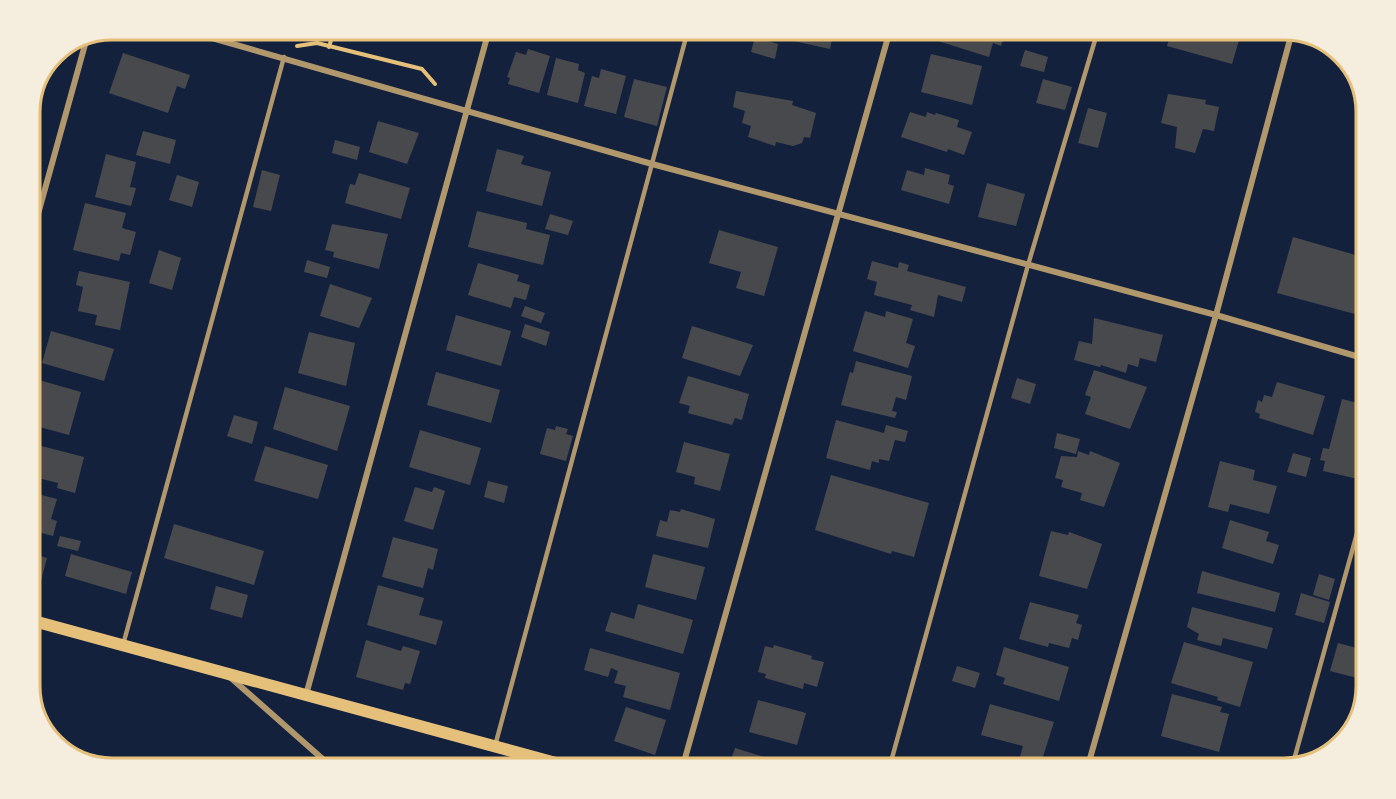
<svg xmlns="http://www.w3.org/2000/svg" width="1396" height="799" viewBox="0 0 1396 799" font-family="'Varela Round',sans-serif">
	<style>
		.building { fill: #48494c }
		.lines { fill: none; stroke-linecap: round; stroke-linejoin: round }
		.path { stroke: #e5c07b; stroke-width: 4 }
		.service { stroke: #b1986c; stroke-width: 4.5 }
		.minor { stroke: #b1986c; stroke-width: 6 }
		.secondary { stroke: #e5c07b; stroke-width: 12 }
		.rim { fill: none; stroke: #e5c07b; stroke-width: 3 }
	</style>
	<rect width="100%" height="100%" fill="#14213d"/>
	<g class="building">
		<path d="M791 30H834L830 49 789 40Z"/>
		<path d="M942 30H1003L1005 31 1001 46 993 43 989 57 938 41Z"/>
		<path d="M1172 30H1242L1232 64 1167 46Z"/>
		<path d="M755 37 778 44 775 59 751 52Z"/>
		<path d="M528 49 550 56 539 93 508 84 510 78 507 77 516 52 526 55Z"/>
		<path d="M1025 50 1048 57 1044 72 1020 66Z"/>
		<path d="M123 53 190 75 185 89 177 86 168 113 109 93Z"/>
		<path d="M931 54 982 66 972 105 921 92Z"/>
		<path d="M556 58 579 64 578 70 585 73 578 103 547 95Z"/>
		<path d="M601 69 626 76 616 114 584 106 592 76 599 78Z"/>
		<path d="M634 79 667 87 657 126 624 117Z"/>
		<path d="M1043 79 1072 87 1065 110 1036 103Z"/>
		<path d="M736 91 793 101 792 105 816 113 810 138 804 137 802 143 793 146 776 142 775 146 748 137 751 126 742 123 745 111 733 107Z"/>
		<path d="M1168 94 1206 100 1205 104 1219 107 1214 131 1203 129 1195 153 1175 148 1177 127 1161 123Z"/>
		<path d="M1088 108 1107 113 1098 148 1078 143Z"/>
		<path d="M910 112 926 117 927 112 935 115 936 113 959 120 957 127 972 132 964 155 948 149 947 152 901 137Z"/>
		<path d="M378 121 419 133 407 164 369 152Z"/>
		<path d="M143 131 176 140 170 164 136 155Z"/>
		<path d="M335 140 360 147 357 160 332 153Z"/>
		<path d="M497 149 524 156 521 164 551 172 542 206 486 191Z"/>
		<path d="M106 154 136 162 130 187 136 188 131 206 95 197Z"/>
		<path d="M925 168 950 175 948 184 954 186 949 204 901 190 907 170 924 175Z"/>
		<path d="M262 170 280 175 271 211 253 207Z"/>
		<path d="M359 173 410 188 401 219 345 203 350 184 355 185Z"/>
		<path d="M177 175 199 182 192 207 169 200Z"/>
		<path d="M987 183 1025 194 1016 226 978 217Z"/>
		<path d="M85 203 126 213 122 228 136 232 130 255 121 253 119 261 73 250Z"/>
		<path d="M477 211 527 223 526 229 550 235 543 265 468 247Z"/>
		<path d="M550 214 573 221 568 235 545 229Z"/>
		<path d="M332 224 388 234 379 269 333 257 334 252 325 250Z"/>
		<path d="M719 230 778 247 764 296 736 288 741 272 709 263Z"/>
		<path d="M1293 237 1366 258V317L1277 293Z"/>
		<path d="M159 250 181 258 172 290 149 283Z"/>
		<path d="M307 260 330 267 327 278 304 272Z"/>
		<path d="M872 261 898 268 899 262 909 265 907 271 966 287 962 302 938 295 934 317 910 310 912 305 874 295 877 282 867 279Z"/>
		<path d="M478 263 519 275 517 281 530 285 526 300 514 297 511 308 468 295Z"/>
		<path d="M79 271 130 282 120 330 95 325 97 315 78 311 83 287 76 285Z"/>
		<path d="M330 284 372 298 359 328 320 316Z"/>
		<path d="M525 306 545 313 541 323 521 316Z"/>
		<path d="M865 311 885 317 886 311 913 319 906 343 915 346 908 368 853 351Z"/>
		<path d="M456 315 511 331 501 366 446 350Z"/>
		<path d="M1094 318 1163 335 1156 362 1140 358 1138 367 1128 364 1126 373 1101 365 1100 367 1074 360 1079 341 1092 344Z"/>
		<path d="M525 324 550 332 546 346 521 337Z"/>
		<path d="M692 326 753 345 740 376 682 358Z"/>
		<path d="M51 331 114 349 104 381 42 363Z"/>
		<path d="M309 332 355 343 346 386 298 373Z"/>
		<path d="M856 361 912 376 906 400 896 397 892 411 897 412 895 418 841 405 850 372 853 373Z"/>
		<path d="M1094 370 1147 387 1130 429 1085 414 1091 397 1085 395Z"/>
		<path d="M436 372 500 390 491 423 427 405Z"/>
		<path d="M688 376 749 394 742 420 735 418 732 425 688 413 690 406 679 403Z"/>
		<path d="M1017 378 1036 384 1030 404 1011 398Z"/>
		<path d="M39 380 81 392 69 435 32 425 38 400 34 399Z"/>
		<path d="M1277 382 1325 396 1313 435 1259 418 1260 414 1255 412 1258 400 1262 402 1264 395 1272 397Z"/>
		<path d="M285 387 350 406 337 451 273 429Z"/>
		<path d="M1342 399 1366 405V448L1358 479 1323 471 1325 461 1320 460 1323 448 1329 449Z"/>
		<path d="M234 415 258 422 252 444 227 436Z"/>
		<path d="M836 420 884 433 886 425 908 431 905 442 895 440 889 461 879 459V463L872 461 870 470 826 458Z"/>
		<path d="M556 426 568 429 566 434 573 436 566 461 540 454 547 428 555 430Z"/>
		<path d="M420 430 481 448 470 485 409 467Z"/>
		<path d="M1057 433 1080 439 1076 454 1054 448Z"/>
		<path d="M684 442 730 454 720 491 694 484 695 477 676 472Z"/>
		<path d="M30 443 84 457 75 493 57 488 58 483 30 476Z"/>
		<path d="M265 446 328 465 318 499 254 481Z"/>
		<path d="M1078 451 1089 455 1090 451 1120 463 1104 507 1080 500 1082 493 1061 487 1063 480 1055 478 1061 456 1077 457Z"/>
		<path d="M1293 453 1311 458 1306 477 1287 472Z"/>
		<path d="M1220 461 1255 470 1253 480 1277 486 1269 514 1230 504 1228 512 1208 507Z"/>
		<path d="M831 475 929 503 914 557 892 551 891 554 815 530Z"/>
		<path d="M488 481 508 486 504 503 484 497Z"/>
		<path d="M415 487 432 492 434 487 445 491 433 530 404 521Z"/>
		<path d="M30 492 57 499 51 519 57 521 53 536 30 530Z"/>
		<path d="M681 509 715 519 708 548 656 536 660 520 667 522 670 510 680 512Z"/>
		<path d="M1230 520 1269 532 1266 541 1279 545 1273 564 1222 548Z"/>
		<path d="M174 524 264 551 254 585 164 558Z"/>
		<path d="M1051 531 1068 535 1069 532 1102 544 1087 589 1039 576Z"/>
		<path d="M60 536 81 541 78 551 57 546Z"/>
		<path d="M393 537 438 549 433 570 428 568 423 588 382 577Z"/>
		<path d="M30 553 47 558 39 588 30 586Z"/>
		<path d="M71 554 132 572 126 594 65 576Z"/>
		<path d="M653 554 705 567 696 600 645 587Z"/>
		<path d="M1202 571 1280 593 1275 612 1197 593Z"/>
		<path d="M1319 574 1335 579 1329 600 1313 595Z"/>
		<path d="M378 585 424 598 419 615 443 621 436 645 367 625Z"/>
		<path d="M216 586 248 595 242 618 210 609Z"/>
		<path d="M1301 593 1330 602 1324 623 1295 615Z"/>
		<path d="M1030 602 1079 615 1076 623 1082 625 1078 640 1072 638 1069 648 1049 643 1048 647 1019 639Z"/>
		<path d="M638 604 693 620 683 654 605 631 611 612 634 619Z"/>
		<path d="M1192 607 1273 628 1267 649 1223 638 1221 646 1197 640 1199 634 1187 627Z"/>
		<path d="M366 640 401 651 403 646 420 651 410 684 405 683 403 690 356 677Z"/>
		<path d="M1184 642 1253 662 1240 707 1217 700 1218 697 1171 683Z"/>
		<path d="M1338 643 1364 650 1357 678 1330 671Z"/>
		<path d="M774 645 812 656 811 659 824 662 817 687 804 683 803 689 765 678 766 674 758 672 765 646 773 648Z"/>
		<path d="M1004 647 1069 667 1059 701 1003 684 1005 678 996 675Z"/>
		<path d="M590 648 680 673 670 710 623 697 626 686 614 683 618 671 611 668 608 677 584 670Z"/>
		<path d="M957 666 980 673 975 688 952 681Z"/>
		<path d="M1172 694 1222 707 1220 712 1229 714 1219 752 1161 736Z"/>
		<path d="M758 700 806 713 797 745 749 732Z"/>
		<path d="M990 704 1054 722 1041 763 1020 757 1023 746 981 735Z"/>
		<path d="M626 707 666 720 655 755 614 741Z"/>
		<path d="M735 748 790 765 789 769H728Z"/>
	</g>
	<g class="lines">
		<g class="path">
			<path d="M297 46 317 43 422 69 435 84"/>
			<path d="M329 47 334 30"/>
		</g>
		<g class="service">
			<path d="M123 645 284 57"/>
			<path d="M495 746 688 30"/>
			<path d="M1292 767 1366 501"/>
			<path d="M889 769 1028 265 1098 30"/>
		</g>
		<g class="minor">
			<path d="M184 30 652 164 1216 315 1366 359"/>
			<path d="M30 243 86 41"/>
			<path d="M231 678 334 769"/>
			<path d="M306 695 489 30"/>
			<path d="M682 769 890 30"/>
			<path d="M1087 769 1216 315 1292 32"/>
		</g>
		<path class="secondary" d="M30 620 578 769"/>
	</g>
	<path d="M0 0H1396V799H0ZM112 40H1284A72 72 0 0 1 1356 112V686A72 72 0 0 1 1284 758H112A72 72 0 0 1 40 686V112A72 72 0 0 1 112 40Z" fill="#f5edde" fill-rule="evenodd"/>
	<path class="rim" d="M112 40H1284A72 72 0 0 1 1356 112V686A72 72 0 0 1 1284 758H112A72 72 0 0 1 40 686V112A72 72 0 0 1 112 40Z"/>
</svg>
